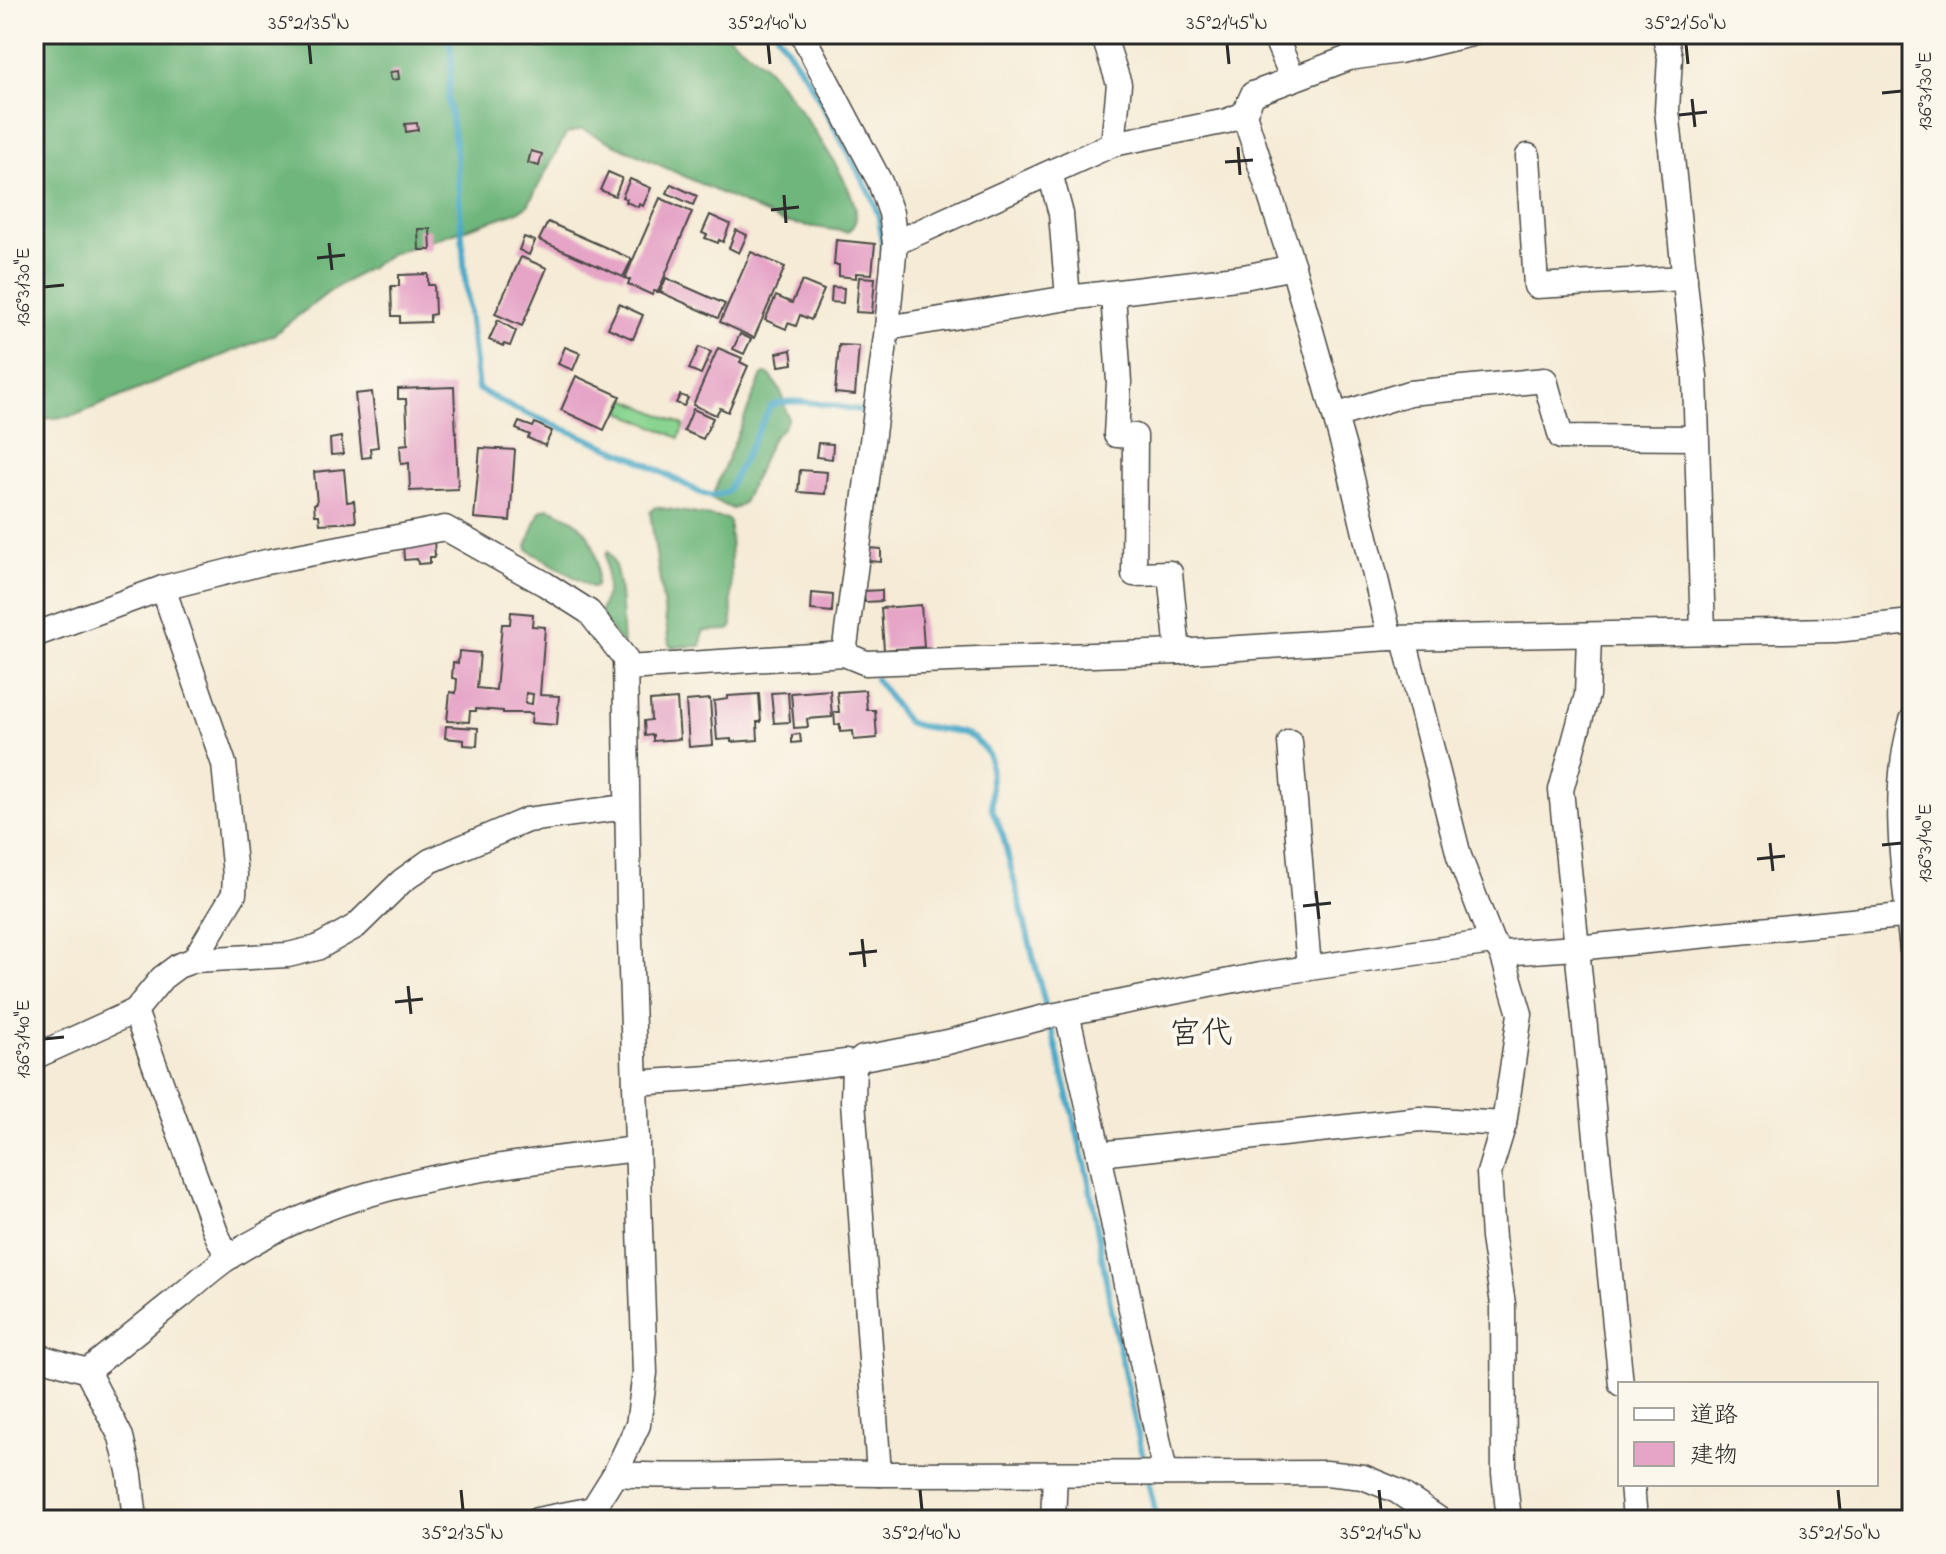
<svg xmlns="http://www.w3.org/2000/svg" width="1946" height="1554" viewBox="0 0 1946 1554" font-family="'Indie Flower','Klee One',sans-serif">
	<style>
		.green { fill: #89d491; stroke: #5a805e; stroke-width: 2 }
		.forest { fill: #6eb67b; stroke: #4c7053; stroke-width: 2 }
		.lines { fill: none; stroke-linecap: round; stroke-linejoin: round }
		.stream { stroke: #47a8c7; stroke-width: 6 }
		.building { fill: #e6a5c7; fill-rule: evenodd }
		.minor-casing { stroke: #494845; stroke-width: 27 }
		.minor { stroke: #fff; stroke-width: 24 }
		.ticks { fill: none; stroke: #2b2b2b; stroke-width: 3 }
		.labels { text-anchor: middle; stroke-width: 8; stroke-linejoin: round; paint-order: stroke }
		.quarter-label { font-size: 32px; fill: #2b2b2b; stroke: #fbf7ec }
		.neatline { fill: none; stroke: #2b2b2b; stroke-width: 3 }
		.ticks-label { font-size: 20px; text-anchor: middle; fill: #2b2b2b }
	</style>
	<rect width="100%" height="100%" fill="#fbf7ec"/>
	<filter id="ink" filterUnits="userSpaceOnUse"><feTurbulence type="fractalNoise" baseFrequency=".0125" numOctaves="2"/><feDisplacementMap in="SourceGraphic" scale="16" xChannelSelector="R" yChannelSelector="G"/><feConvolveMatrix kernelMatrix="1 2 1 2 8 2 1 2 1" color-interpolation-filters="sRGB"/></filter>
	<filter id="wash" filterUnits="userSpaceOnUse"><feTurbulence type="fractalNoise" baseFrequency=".006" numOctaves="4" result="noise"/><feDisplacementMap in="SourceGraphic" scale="32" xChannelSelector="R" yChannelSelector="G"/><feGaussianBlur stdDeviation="1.8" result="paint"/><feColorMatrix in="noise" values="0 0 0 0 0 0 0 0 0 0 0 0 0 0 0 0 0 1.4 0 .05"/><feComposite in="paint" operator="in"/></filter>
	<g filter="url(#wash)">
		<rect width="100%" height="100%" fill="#f5ebd6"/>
		<path class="green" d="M626 399 684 425 679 438 621 412Z"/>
		<g class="forest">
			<path d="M34 34H726C738 44 752 54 764 65 786 87 859 188 856 217 856 224 852 228 847 232L783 222 582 129 566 134 528 205 520 211 393 253 329 292 273 335 73 416 34 420Z"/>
			<path d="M766 374 770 375 781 392 788 418 784 427 773 437 743 503 733 509 711 499 762 375Z"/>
			<path d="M655 507 727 519 730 523 732 627 729 630 703 631 701 646 672 647 669 644 650 512Z"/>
			<path d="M548 508C588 521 601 546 596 586L593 588 528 550 527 545 540 511Z"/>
			<path d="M608 551C623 571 621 621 623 647L600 613 607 590 606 555Z"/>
		</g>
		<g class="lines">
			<g class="stream">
				<path d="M445 34 450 44 452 61 448 97 456 150 465 278 478 389 511 407 637 459 701 493 712 496 727 492 770 407C789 394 842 408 865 411"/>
				<path d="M777 34 809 81 871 195 879 217 883 254"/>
				<path d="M876 679 907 722C939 736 969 719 990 758L992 809 1003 836 1047 1012"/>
				<path d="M1050 1023 1088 1176 1114 1325 1145 1466"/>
				<path d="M1148 1481 1157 1520"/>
			</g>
		</g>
		<g id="blocks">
			<g class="building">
				<path d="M534 34H547V41L534 42Z"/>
				<path d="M398 71 399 79 391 80 390 72Z"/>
				<path d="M417 123 418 130 406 132 405 124Z"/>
				<path d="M531 151 542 154 539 166 528 163Z"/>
				<path d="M608 172 622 178 615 196 600 190Z"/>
				<path d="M630 179 651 188 643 206 639 204 638 207 626 202 627 199 622 197Z"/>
				<path d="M671 184 697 196 693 205 667 193Z"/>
				<path d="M660 198 692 212 658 292 654 291 652 295 628 284 630 280 625 278Z"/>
				<path d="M710 215 730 224 723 242 719 240 718 243 705 238 707 235 702 233Z"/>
				<path d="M548 222 632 259 623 277 539 240Z"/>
				<path d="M418 229H430L431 250H419Z"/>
				<path d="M736 230 747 235 739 253 729 248Z"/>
				<path d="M524 237 535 241 529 255 519 250Z"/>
				<path d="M836 240 875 244 872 274 856 273V278L839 276V265H834Z"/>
				<path d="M751 252 785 267 754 338 720 322Z"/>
				<path d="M521 257 547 268 522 326 495 314Z"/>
				<path d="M428 274V285H434L435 314 430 315V322L400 323V316H392L391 286H399V275Z"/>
				<path d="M859 277 875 278 872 313 856 312Z"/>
				<path d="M666 278 725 304 718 318 660 292Z"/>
				<path d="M802 281 824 290 811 320 800 315 796 326 788 323 786 329 765 320 776 296 792 303Z"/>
				<path d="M832 287 844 288 843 303 831 302Z"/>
				<path d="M619 304 643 315 633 339 608 328Z"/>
				<path d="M498 320 516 331 510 346 504 344 503 346 489 340Z"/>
				<path d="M740 334 751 339 744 354 733 349Z"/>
				<path d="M839 345 859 346 855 395 835 393Z"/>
				<path d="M565 347 580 353 573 370 558 364Z"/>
				<path d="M699 347 711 352 701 374 689 369Z"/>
				<path d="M718 348 742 358 740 362 748 366 728 412 720 408 716 415 693 405Z"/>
				<path d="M791 350 793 364 779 366 777 353Z"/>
				<path d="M576 376 620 396 604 430 561 410Z"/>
				<path d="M454 387 458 489 410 491 409 463 401 464 400 445 408 444 406 399H398V389Z"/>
				<path d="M372 392 378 447 370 448 371 457 362 458 355 394Z"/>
				<path d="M680 395 688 398 684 406 676 403Z"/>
				<path d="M693 409 713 418 703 439 684 431Z"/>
				<path d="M519 422 533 427 535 423 552 431 545 446 528 438 530 435 516 429Z"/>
				<path d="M341 437 343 454 331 455 330 439Z"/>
				<path d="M818 443 833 444 832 459 816 457Z"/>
				<path d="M480 448 515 450 510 521 474 518Z"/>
				<path d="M344 469 347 502 354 501 356 522 320 524 319 515H315L314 504 317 503 314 472Z"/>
				<path d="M800 470 827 472 825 494 798 492Z"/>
				<path d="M434 540 435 557H430V563L418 564 417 559 404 560 403 543Z"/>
				<path d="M869 548 881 549V562L868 561Z"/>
				<path d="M882 590V601L865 602 864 591Z"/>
				<path d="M812 593 833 595 832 612 811 610Z"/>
				<path d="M921 605 924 647 884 650 881 608Z"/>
				<path d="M511 612 533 614 532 626 545 627 540 695 559 696 557 725 531 723 532 713H503V711L476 709V711H470L469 722 447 721 450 692 456 693 457 679 452 678 453 662 458 663 459 651 480 653 477 688 496 690 502 624H510ZM526 693 533 694 532 704 525 703Z"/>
				<path d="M830 690 832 717 807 719 808 727 794 728 791 693Z"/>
				<path d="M865 690 867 710H875L877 738 854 740 853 731 840 732V724L835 725 834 712H839L837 692Z"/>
				<path d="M788 692 790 722 774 723 771 693Z"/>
				<path d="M759 694 761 722H757L758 740 731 742V739L717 740 714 701 728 699V696Z"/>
				<path d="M677 699 680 739 653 741V735L645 736 644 721 651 720 650 701Z"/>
				<path d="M710 699 713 745 689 747 686 701Z"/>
				<path d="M446 726 478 728 477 746 464 745V740L445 738Z"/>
				<path d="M800 734 801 742 792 743V735Z"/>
			</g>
		</g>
	</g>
	<g filter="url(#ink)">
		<use href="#blocks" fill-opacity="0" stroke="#494845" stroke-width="2"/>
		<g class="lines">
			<g class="minor-casing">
				<g id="minor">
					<path d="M802 34 880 182 891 213 895 243 887 328 844 654"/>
					<path d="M1103 34 1119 84 1113 144"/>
					<path d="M1274 34 1293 79"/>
					<path d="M1664 34 1670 57 1667 110 1695 377 1703 632"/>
					<path d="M1244 114 1293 267 1349 466 1390 638"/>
					<path d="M1528 156 1536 286 1685 278"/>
					<path d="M1050 173 1061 214 1068 298"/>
					<path d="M895 243 1113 144 1227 121 1244 114 1253 94 1349 58 1399 51 1471 34"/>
					<path d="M1113 294 1119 382 1116 435 1135 436 1134 574 1170 573 1178 652"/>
					<path d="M887 328 1068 298 1244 277 1293 267"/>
					<path d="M1335 416 1409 393 1545 380 1561 437 1696 438"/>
					<path d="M34 635 163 588 266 562 445 528 545 584 589 612 625 658 629 912 645 1373 638 1425 615 1474 593 1509 590 1520"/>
					<path d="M1589 636 1587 695 1561 790 1621 1384"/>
					<path d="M1404 639 1459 856 1492 942 1502 953 1576 948 1912 915"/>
					<path d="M627 668 844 654 866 663 1178 652 1390 638 1835 630 1912 622"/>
					<path d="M1912 720C1890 794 1904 875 1912 950"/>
					<path d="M1290 742 1309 968"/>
					<path d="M1502 953 1520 1014 1504 1124 1489 1173 1493 1238 1503 1304 1504 1473 1509 1520"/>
					<path d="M194 960 288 955 317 948 356 926 402 881 430 861 527 820 626 807"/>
					<path d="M135 1011 216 1233 228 1258"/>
					<path d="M1067 1013 1099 1154 1165 1473"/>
					<path d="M34 1057 135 1011 162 978 178 966 194 960 234 894 235 875 224 764 163 588"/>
					<path d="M635 1083 739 1076 846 1062 854 1065"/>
					<path d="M1099 1154 1420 1119 1504 1124"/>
					<path d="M34 1355 87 1371C119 1346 150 1320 182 1295 197 1282 213 1268 229 1257 350 1178 497 1166 636 1149"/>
					<path d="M87 1371 121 1437 130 1475 135 1520"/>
					<path d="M615 1474C703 1479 791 1471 879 1474L1326 1473 1363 1477 1397 1491 1440 1520"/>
					<path d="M879 1474 853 1101 854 1065 863 1058 948 1042 1041 1018 1260 975 1492 942"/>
					<path d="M1632 1484 1635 1520"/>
					<path d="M537 1520 593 1509"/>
					<path d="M1053 1520 1055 1474"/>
				</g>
			</g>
			<use href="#minor" class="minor"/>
		</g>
	</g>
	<path class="ticks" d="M309 44 311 64M768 44 770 64M1227 44 1229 64M1686 44 1688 64M1882 93 1902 91M1692 99 1695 127M1679 115 1707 112M1238 147 1240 175M1225 162 1253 160M784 195 786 223M771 210 799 207M329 243 332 270M317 258 345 255M44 287 64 285M1770 843 1773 871M1882 845 1902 843M1757 859 1785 856M1316 891 1319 919M1303 906 1331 903M862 939 865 967M849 954 877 951M408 986 411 1014M395 1002 423 999M44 1039 64 1037M461 1490 463 1510M920 1490 922 1510M1379 1490 1381 1510M1838 1490 1840 1510"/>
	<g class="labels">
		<g class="quarter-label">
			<text x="1201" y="1043">宮代</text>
		</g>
	</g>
	<rect width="1946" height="1554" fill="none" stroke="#fbf7ec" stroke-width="88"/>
	<rect x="1618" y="1382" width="260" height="104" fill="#fbf7ec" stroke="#a8a59f" stroke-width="2"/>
	<rect x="1634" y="1408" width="40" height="12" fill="#ffffff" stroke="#a8a59f" stroke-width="2"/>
	<text x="1690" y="1422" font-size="24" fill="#2b2b2b">道路</text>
	<rect x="1634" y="1442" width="40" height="24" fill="#e6a5c7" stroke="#a8a59f" stroke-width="2"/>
	<text x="1690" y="1462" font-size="24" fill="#2b2b2b">建物</text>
	<rect x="44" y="44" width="1858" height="1466" class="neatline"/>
	<g class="ticks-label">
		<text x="309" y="29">35°21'35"N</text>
		<text x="768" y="29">35°21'40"N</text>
		<text x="1227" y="29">35°21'45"N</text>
		<text x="1686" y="29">35°21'50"N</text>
		<text transform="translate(1924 91) rotate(-90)" y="7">136°31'30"E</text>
		<text transform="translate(22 287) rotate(-90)" y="7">136°31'30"E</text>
		<text transform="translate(1924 843) rotate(-90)" y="7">136°31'40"E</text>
		<text transform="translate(22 1039) rotate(-90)" y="7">136°31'40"E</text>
		<text x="463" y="1539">35°21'35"N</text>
		<text x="922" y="1539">35°21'40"N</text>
		<text x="1381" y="1539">35°21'45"N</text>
		<text x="1840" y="1539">35°21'50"N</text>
	</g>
</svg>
